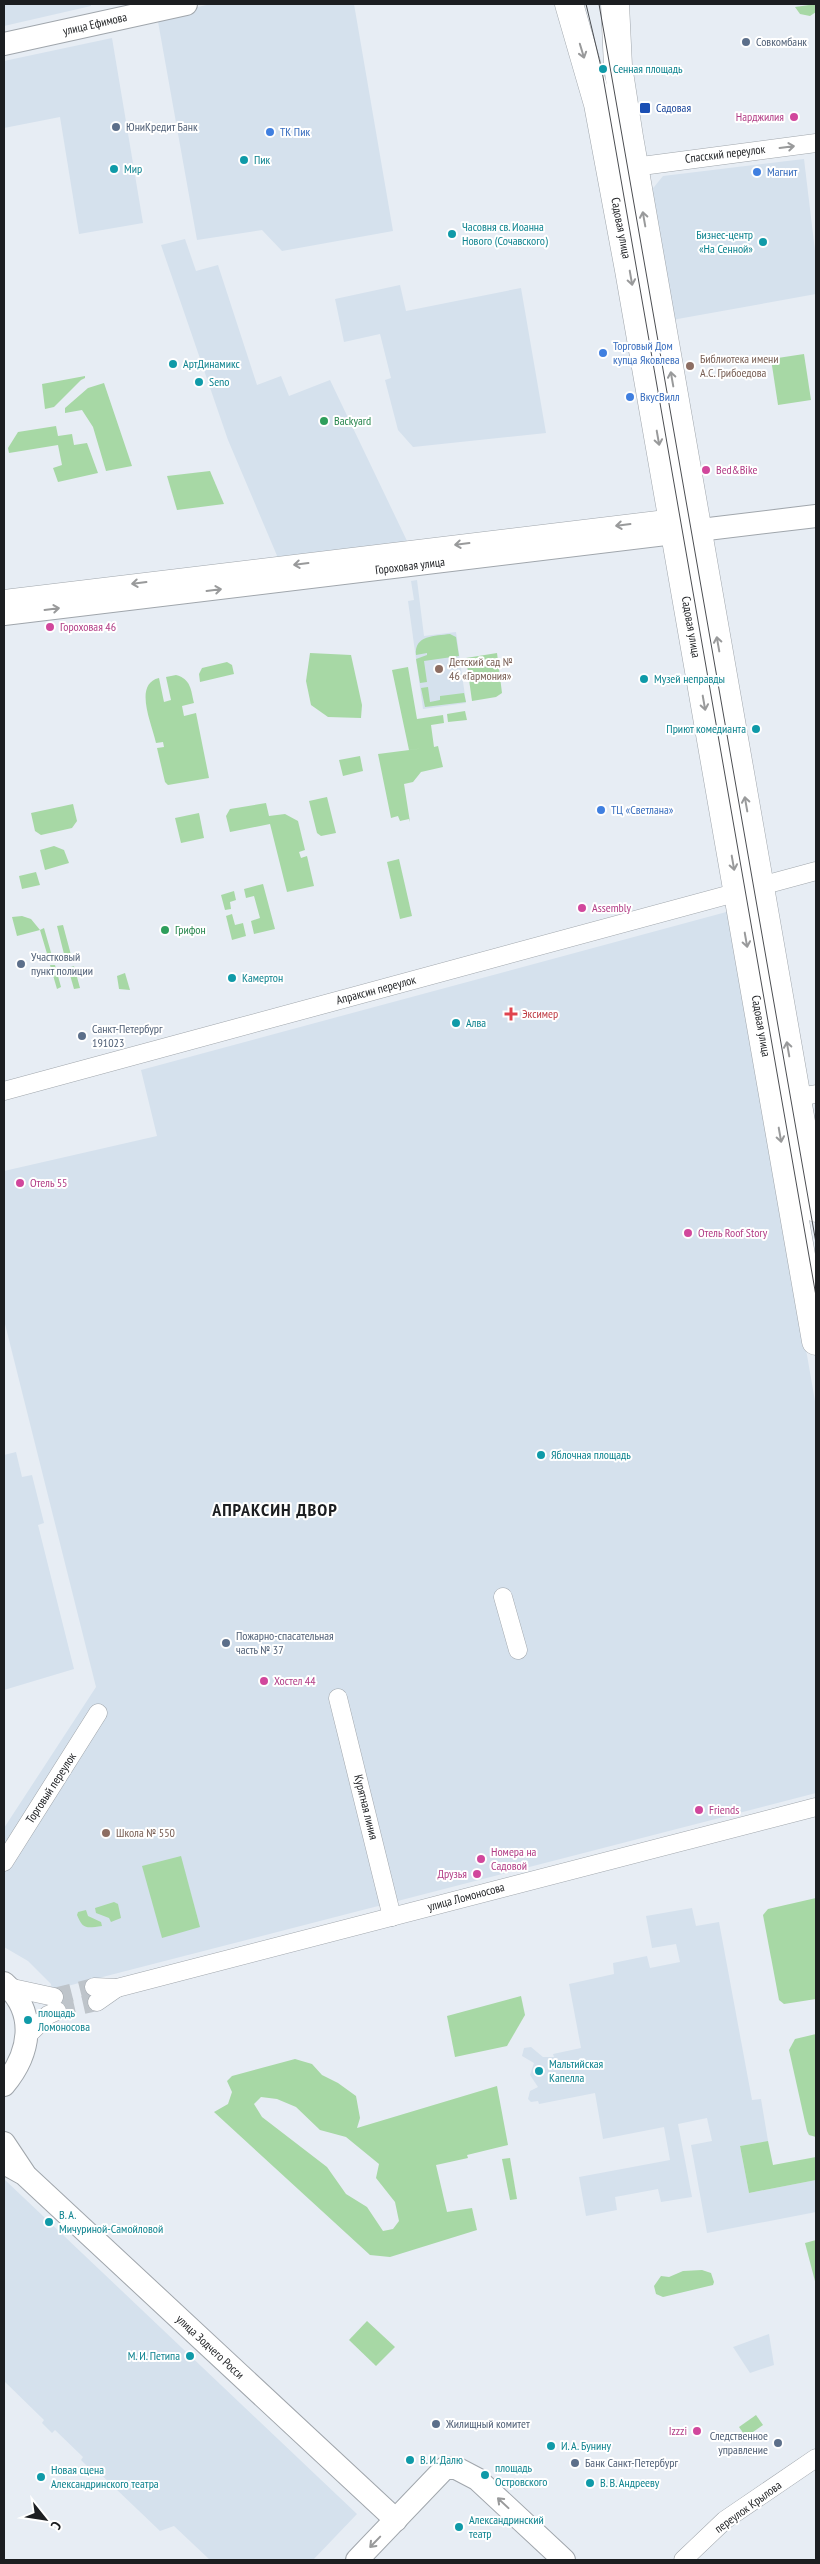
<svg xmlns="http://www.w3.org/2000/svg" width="820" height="2564" viewBox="0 0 820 2564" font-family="'PT Sans Narrow',sans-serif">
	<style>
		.built { fill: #d5e1ed }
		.green { fill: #a7d8a5; fill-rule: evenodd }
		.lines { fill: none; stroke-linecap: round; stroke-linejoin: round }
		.minor-tunnel { stroke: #bec4ca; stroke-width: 18; stroke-dasharray: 18 9; stroke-linecap: butt }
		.minor-casing { stroke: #a0a6ac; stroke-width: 19 }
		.tertiary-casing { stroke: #a0a6ac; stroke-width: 24 }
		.primary-casing { stroke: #a0a6ac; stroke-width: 29 }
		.minor { stroke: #fff; stroke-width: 18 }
		.tertiary { stroke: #fff; stroke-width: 22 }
		.primary { stroke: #fff; stroke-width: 28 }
		.tram { stroke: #4b4d51; stroke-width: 1 }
		.oneway { stroke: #999a9b }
		.service-dot { fill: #5c6f8a; stroke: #fff; stroke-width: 2 }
		.culture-dot { fill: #0f9aa8; stroke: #fff; stroke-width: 2 }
		.transit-dot { fill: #1a4fb4; stroke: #fff; stroke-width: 2 }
		.hotel-dot { fill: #d1479c; stroke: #fff; stroke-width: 2 }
		.shop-dot { fill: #3f7fe0; stroke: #fff; stroke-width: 2 }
		.education-dot { fill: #8d6e63; stroke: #fff; stroke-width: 2 }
		.leisure-dot { fill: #2e9e5b; stroke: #fff; stroke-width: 2 }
		.health-dot { fill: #e0444e; stroke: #fff; stroke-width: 2 }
		.labels { text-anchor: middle; stroke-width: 4; stroke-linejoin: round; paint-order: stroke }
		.street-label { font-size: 12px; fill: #1c1e21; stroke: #fff }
		.service-label { font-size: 12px; fill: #4e5e75; stroke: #fff; text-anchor: start }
		.culture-label { font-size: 12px; fill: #0d838f; stroke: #fff; text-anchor: start }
		.transit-label { font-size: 12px; fill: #164399; stroke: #fff; text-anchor: start }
		.hotel-label { font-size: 12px; fill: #b23c85; stroke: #fff; text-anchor: start }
		.shop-label { font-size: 12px; fill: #366cbe; stroke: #fff; text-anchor: start }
		.education-label { font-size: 12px; fill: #785e54; stroke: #fff; text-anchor: start }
		.leisure-label { font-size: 12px; fill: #27864d; stroke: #fff; text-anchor: start }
		.health-label { font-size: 12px; fill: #be3a42; stroke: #fff; text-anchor: start }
		.district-label { font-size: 18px; font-weight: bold; letter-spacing: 1px; fill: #1c1e21; stroke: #fff }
	</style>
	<rect width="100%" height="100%" fill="#e7edf4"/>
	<g class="built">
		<path d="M4 4H91V6L4 26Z"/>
		<path d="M211 4H354L393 231 282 251 262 230 197 240 157 16Z"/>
		<path d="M112 38 143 223 79 234 60 117 4 128V61Z"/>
		<path d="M804 159 816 259V294L672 320 650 192 663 176Z"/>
		<path d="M185 239 196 271 218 265 257 385 281 376 289 396 330 380 408 543 278 558 228 440 161 245Z"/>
		<path d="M400 285 406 311 521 288 546 433 413 447 398 430 385 380 391 378 380 334 344 342 335 299Z"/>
		<path d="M417 580 424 636 456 632 466 703 423 709 408 601 414 600 411 581Z"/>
		<path d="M730 911 816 1407V1793L52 1990 51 1984 28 1961 4 1947V1828L96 1687 4 1320V1171L157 1136 141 1070Z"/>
		<path d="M16 1452 22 1477 32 1475 44 1523 38 1525 74 1669 4 1690V1455Z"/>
		<path d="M692 1908 696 1926 719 1922 752 2100 761 2099 768 2141 740 2146 749 2193 816 2180V2212L707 2233 691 2145 712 2141 707 2118 678 2124 692 2197 661 2202 658 2189 615 2197 617 2210 586 2216 579 2177 670 2160 664 2127 603 2139 595 2093 539 2104 538 2101 531 2102 528 2099 530 2091 538 2087 530 2075 534 2063 522 2056 524 2048 531 2047 543 2057H554L553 2054 581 2048 569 1984 614 1974 613 1963 647 1956 650 1968 680 1962 676 1944 652 1948 646 1916Z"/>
		<path d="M4 2179 357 2514 313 2560H210L174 2526 160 2531 92 2466 89 2468 81 2460 83 2457 55 2430 52 2433 42 2423 44 2420 4 2381Z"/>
		<path d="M769 2334 774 2365 750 2373 733 2347Z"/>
	</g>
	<g class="green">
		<path d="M816 4V12L810 16 800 14 795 7Z"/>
		<path d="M804 354 811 400 778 405 771 359Z"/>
		<path d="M85 376V378L81 380 54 407 45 409 42 384Z"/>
		<path d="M104 383 132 466 106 471 93 427 82 410 65 413V408L88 388Z"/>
		<path d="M56 426 58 436 72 434 74 445 87 443 98 473 58 482 53 468 62 465 58 445 9 453 8 448 18 432Z"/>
		<path d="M210 471 224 504 177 510 167 476Z"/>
		<path d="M450 634 456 637 459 656 424 661 427 682 420 683 416 659 427 655V653L416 655C414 635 435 636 450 634Z"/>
		<path d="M310 653 351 655 362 705 361 718 328 717 311 705 306 681Z"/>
		<path d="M497 653 502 693 496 697 472 701 466 658Z"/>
		<path d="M227 662 232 665 234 674 200 682 199 674 202 668Z"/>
		<path d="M408 667 417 719 443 715 444 723 431 725 434 747 438 746 443 767 421 772 413 782 404 784 410 822 409 819 400 821 398 816 391 818 378 754 433 747 409 750 392 670Z"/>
		<path d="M176 675C191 679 191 690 194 703L182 706 184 716 196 713 209 778 168 785 165 782 157 748 164 747 163 742 156 743C152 724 133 684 159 678L164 702 171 700 166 677Z"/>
		<path d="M428 687 430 702 440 700V696L464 693 466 702 425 707 421 688Z"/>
		<path d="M465 711 467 720 448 722 447 714Z"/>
		<path d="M360 756 363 771 343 776 339 760Z"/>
		<path d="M327 797 336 833 321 836 317 833 309 801Z"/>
		<path d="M266 803 269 816 285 814 298 821 305 850 299 852 301 858 307 856 314 886 287 892 270 824 230 832 226 816 230 809Z"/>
		<path d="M73 804 77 821 72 828 41 835 35 831 31 813Z"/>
		<path d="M199 813 204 838 181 843 175 818Z"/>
		<path d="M54 846 64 850 69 863 45 870 40 850Z"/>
		<path d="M399 859 412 916 400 919 387 862Z"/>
		<path d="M36 872 40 885 22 889 19 876Z"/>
		<path d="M263 884 275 929 254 934 251 921 260 918 254 896 246 898 244 889Z"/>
		<path d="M234 891 236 900 230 902 231 909 225 910 221 895Z"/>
		<path d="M232 914 235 925 243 923 246 936 232 940 226 916Z"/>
		<path d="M22 916 31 919 40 930 44 928 52 956 48 957 40 930 17 936 12 917Z"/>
		<path d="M63 925 71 955 64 954 57 926Z"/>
		<path d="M50 965H55L61 987 57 989Z"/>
		<path d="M74 966 80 988 74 989 68 968Z"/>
		<path d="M125 973 130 990 119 989 117 976Z"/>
		<path d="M181 1856 200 1927 162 1938 142 1866Z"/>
		<path d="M816 1898V1999L784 2004 779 2000 763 1915 768 1909Z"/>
		<path d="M114 1902 118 1904 121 1918 111 1922 109 1918 96 1913 95 1908Z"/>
		<path d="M86 1910 88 1916 101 1922 102 1926C87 1928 83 1930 77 1915L78 1912Z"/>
		<path d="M521 1996 525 2015 507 2046 455 2057 447 2016Z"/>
		<path d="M816 2034V2137L809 2135 807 2131 789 2050 795 2039Z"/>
		<path d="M295 2059 312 2064 322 2075 338 2083 356 2096 360 2118 357 2128 497 2086 508 2145 467 2155 468 2158 436 2165 447 2212 472 2208 477 2230 390 2257 370 2255 214 2112 228 2104 232 2092 227 2081 232 2076ZM261 2097 277 2099 296 2107 320 2130 346 2137 379 2164 376 2178 395 2202 399 2221 393 2229 383 2231 367 2207 346 2194 327 2167 262 2117 254 2104Z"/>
		<path d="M768 2141 773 2165 816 2157V2180L749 2193 740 2146Z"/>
		<path d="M510 2158 517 2199 510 2200 502 2159Z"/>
		<path d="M816 2240V2285L805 2243Z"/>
		<path d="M702 2270 711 2273 714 2282 713 2285 663 2297 656 2294 654 2286 661 2276 669 2277 683 2271Z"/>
		<path d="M367 2321 395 2347 376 2366 349 2340Z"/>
		<path d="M756 2415 763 2425 746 2437 739 2427Z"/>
	</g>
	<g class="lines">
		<g class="minor-tunnel">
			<path d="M54 1997 94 1987"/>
			<path d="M57 2011 97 2002"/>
		</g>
		<g class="minor-casing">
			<g id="minor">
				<path d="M634 167 816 143"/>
				<path d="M4 599 658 520 681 521"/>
				<path d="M4 1091 816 871"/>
				<path d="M787 1099 816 1094"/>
				<path d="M503 1597 518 1650"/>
				<path d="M338 1698 392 1917"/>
				<path d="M4 1862 98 1713"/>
				<path d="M8 1987 54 1997"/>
				<path d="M94 1987 117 1988 816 1807"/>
				<path d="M97 2002 117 1988"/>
				<path d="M28 2035 48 2015 57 2011"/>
				<path d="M683 2560 725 2520 816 2458"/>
			</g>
		</g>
		<g class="tertiary-casing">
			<g id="tertiary">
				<path d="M4 44 186 4"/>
				<path d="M4 614 816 516"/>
				<path d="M4 1983C38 2013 30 2054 4 2085"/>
				<path d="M4 2143 24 2173"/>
				<path d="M4 2163 24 2174 396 2520"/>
				<path d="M357 2560 445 2468H456L477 2479 564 2560"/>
			</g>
		</g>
		<g class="primary-casing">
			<g id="primary">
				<path d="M569 4 598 104 629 270 816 1341"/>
				<path d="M615 4 618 66 629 137 816 1208"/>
			</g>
		</g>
		<use href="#minor" class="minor"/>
		<use href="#tertiary" class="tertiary"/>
		<use href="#primary" class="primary"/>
		<g class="tram">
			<path d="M586 4 602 71 816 1296"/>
			<path d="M599 4 816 1243"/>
		</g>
	</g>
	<defs><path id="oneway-shaft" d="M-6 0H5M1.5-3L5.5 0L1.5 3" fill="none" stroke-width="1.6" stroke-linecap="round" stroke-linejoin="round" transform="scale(1.25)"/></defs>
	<g class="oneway">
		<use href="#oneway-shaft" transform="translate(582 51) rotate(73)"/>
		<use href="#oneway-shaft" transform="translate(787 147) rotate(-7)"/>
		<use href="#oneway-shaft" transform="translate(644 219) rotate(-100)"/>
		<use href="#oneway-shaft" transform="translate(631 278) rotate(80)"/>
		<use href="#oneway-shaft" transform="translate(672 379) rotate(-100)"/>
		<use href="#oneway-shaft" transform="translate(658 438) rotate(80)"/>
		<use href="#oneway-shaft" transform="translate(623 525) rotate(173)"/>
		<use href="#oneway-shaft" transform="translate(462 544) rotate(173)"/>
		<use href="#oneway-shaft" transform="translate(301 564) rotate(173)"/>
		<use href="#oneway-shaft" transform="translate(139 583) rotate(173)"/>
		<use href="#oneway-shaft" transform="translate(214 590) rotate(-7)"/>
		<use href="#oneway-shaft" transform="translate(52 609) rotate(-7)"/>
		<use href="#oneway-shaft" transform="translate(718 644) rotate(-100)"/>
		<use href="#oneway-shaft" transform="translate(704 703) rotate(80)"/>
		<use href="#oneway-shaft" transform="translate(746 804) rotate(-100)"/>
		<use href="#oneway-shaft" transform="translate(733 863) rotate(80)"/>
		<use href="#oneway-shaft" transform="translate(746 940) rotate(80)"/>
		<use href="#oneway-shaft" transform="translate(788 1049) rotate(-100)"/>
		<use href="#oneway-shaft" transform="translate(780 1135) rotate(80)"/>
		<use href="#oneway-shaft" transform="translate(503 2503) rotate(-137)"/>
		<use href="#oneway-shaft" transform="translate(375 2542) rotate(134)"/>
	</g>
	<g class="service-dot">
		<circle cx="746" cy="42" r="5"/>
		<circle cx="116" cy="127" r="5"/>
		<circle cx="21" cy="964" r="5"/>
		<circle cx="82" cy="1036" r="5"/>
		<circle cx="226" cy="1643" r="5"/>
		<circle cx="436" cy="2424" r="5"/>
		<circle cx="778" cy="2443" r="5"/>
		<circle cx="575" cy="2463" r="5"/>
	</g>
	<g class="culture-dot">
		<circle cx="603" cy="69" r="5"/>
		<circle cx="244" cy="160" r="5"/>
		<circle cx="114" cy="169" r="5"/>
		<circle cx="452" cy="234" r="5"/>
		<circle cx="763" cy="242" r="5"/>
		<circle cx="173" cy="364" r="5"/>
		<circle cx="199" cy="382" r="5"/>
		<circle cx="644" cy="679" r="5"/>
		<circle cx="756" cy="729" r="5"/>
		<circle cx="232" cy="978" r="5"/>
		<circle cx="456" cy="1023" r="5"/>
		<circle cx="541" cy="1455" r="5"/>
		<circle cx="28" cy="2020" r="5"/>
		<circle cx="539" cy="2071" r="5"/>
		<circle cx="49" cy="2222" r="5"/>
		<circle cx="190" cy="2356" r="5"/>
		<circle cx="551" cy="2446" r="5"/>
		<circle cx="410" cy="2460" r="5"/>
		<circle cx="485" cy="2475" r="5"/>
		<circle cx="41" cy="2477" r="5"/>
		<circle cx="590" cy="2483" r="5"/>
		<circle cx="459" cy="2527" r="5"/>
	</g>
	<rect class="transit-dot" x="639" y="102" width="12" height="12" rx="2.5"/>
	<g class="hotel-dot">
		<circle cx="794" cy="117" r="5"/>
		<circle cx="706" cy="470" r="5"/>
		<circle cx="50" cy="627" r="5"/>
		<circle cx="582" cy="908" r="5"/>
		<circle cx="20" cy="1183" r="5"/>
		<circle cx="688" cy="1233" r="5"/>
		<circle cx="264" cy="1681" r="5"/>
		<circle cx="699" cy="1810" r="5"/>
		<circle cx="481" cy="1859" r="5"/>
		<circle cx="477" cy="1874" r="5"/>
		<circle cx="697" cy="2431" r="5"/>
	</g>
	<g class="shop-dot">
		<circle cx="270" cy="132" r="5"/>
		<circle cx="757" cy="172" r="5"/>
		<circle cx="603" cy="353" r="5"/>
		<circle cx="630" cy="397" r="5"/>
		<circle cx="601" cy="810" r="5"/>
	</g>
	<g class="education-dot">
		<circle cx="690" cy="366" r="5"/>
		<circle cx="439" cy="669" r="5"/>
		<circle cx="106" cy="1833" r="5"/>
	</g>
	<g class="leisure-dot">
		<circle cx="324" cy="421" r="5"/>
		<circle cx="165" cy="930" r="5"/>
	</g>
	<path class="health-dot" d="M508.5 1006.5h5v5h5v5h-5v5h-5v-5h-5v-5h5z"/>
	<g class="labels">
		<g class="street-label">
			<text transform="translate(95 24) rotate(-13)" y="4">улица Ефимова</text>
			<text transform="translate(725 154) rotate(-7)" y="4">Спасский переулок</text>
			<text transform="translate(621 228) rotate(79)" y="4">Садовая улица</text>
			<text transform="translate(410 566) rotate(-7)" y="4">Гороховая улица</text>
			<text transform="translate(691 627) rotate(80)" y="4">Садовая улица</text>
			<text transform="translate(376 990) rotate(-15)" y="4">Апраксин переулок</text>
			<text transform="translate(761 1026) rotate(80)" y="4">Садовая улица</text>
			<text transform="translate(51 1788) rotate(-57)" y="4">Торговый переулок</text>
			<text transform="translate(366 1807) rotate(76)" y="4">Курятная линия</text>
			<text transform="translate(466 1897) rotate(-15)" y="4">улица Ломоносова</text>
			<text transform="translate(210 2347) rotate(43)" y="4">улица Зодчего Росси</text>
			<text transform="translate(748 2507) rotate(-36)" y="4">переулок Крылова</text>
		</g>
		<g class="service-label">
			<text x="756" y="46">Совкомбанк</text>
			<text x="126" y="131">ЮниКредит Банк</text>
			<text x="31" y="961">Участковый<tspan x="31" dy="14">пункт полиции</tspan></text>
			<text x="92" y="1033">Санкт-Петербург<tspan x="92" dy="14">191023</tspan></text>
			<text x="236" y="1640">Пожарно-спасательная<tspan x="236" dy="14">часть № 37</tspan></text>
			<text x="446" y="2428">Жилищный комитет</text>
			<text x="768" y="2440" text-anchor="end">Следственное<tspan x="768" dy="14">управление</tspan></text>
			<text x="585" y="2467">Банк Санкт-Петербург</text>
		</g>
		<g class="culture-label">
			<text x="613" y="73">Сенная площадь</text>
			<text x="254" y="164">Пик</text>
			<text x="124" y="173">Мир</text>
			<text x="462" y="231">Часовня св. Иоанна<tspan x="462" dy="14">Нового (Сочавского)</tspan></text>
			<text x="753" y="239" text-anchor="end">Бизнес-центр<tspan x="753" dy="14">«На Сенной»</tspan></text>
			<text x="183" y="368">АртДинамикс</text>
			<text x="209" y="386">Seno</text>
			<text x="654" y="683">Музей неправды</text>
			<text x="746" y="733" text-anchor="end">Приют комедианта</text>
			<text x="242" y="982">Камертон</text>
			<text x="466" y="1027">Алва</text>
			<text x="551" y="1459">Яблочная площадь</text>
			<text x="38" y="2017">площадь<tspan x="38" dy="14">Ломоносова</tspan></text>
			<text x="549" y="2068">Мальтийская<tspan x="549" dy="14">Капелла</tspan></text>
			<text x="59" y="2219">В. А.<tspan x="59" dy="14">Мичуриной-Самойловой</tspan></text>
			<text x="180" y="2360" text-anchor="end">М. И. Петипа</text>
			<text x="561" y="2450">И. А. Бунину</text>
			<text x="420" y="2464">В. И. Далю</text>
			<text x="495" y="2472">площадь<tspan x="495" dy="14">Островского</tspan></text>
			<text x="51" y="2474">Новая сцена<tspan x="51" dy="14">Александринского театра</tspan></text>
			<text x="600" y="2487">В. В. Андрееву</text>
			<text x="469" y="2524">Александринский<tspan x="469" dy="14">театр</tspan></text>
		</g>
		<g class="transit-label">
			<text x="656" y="112">Садовая</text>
		</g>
		<g class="hotel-label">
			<text x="784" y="121" text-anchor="end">Нарджилия</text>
			<text x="716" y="474">Bed&amp;Bike</text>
			<text x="60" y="631">Гороховая 46</text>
			<text x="592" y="912">Assembly</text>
			<text x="30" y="1187">Отель 55</text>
			<text x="698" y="1237">Отель Roof Story</text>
			<text x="274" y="1685">Хостел 44</text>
			<text x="709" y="1814">Friends</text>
			<text x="491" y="1856">Номера на<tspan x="491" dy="14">Садовой</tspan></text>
			<text x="467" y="1878" text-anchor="end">Друзья</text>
			<text x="687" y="2435" text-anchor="end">Izzzi</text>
		</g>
		<g class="shop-label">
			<text x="280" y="136">ТК Пик</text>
			<text x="767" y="176">Магнит</text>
			<text x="613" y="350">Торговый Дом<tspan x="613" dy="14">купца Яковлева</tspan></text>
			<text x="640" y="401">ВкусВилл</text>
			<text x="611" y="814">ТЦ «Светлана»</text>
		</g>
		<g class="education-label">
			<text x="700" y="363">Библиотека имени<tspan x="700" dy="14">А.С. Грибоедова</tspan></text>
			<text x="449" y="666">Детский сад №<tspan x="449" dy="14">46 «Гармония»</tspan></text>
			<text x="116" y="1837">Школа № 550</text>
		</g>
		<g class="leisure-label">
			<text x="334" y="425">Backyard</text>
			<text x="175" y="934">Грифон</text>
		</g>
		<g class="health-label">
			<text x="522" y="1018">Эксимер</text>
		</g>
		<g class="district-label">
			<text x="275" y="1516">АПРАКСИН ДВОР</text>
		</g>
	</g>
	<rect width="820" height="2564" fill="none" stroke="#1c1e21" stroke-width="10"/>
	<g transform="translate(45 2519) rotate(120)" stroke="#ffffff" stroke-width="4" paint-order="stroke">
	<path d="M0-4L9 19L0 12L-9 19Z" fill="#1c1e21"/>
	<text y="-8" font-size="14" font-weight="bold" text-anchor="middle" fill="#1c1e21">С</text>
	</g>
</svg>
